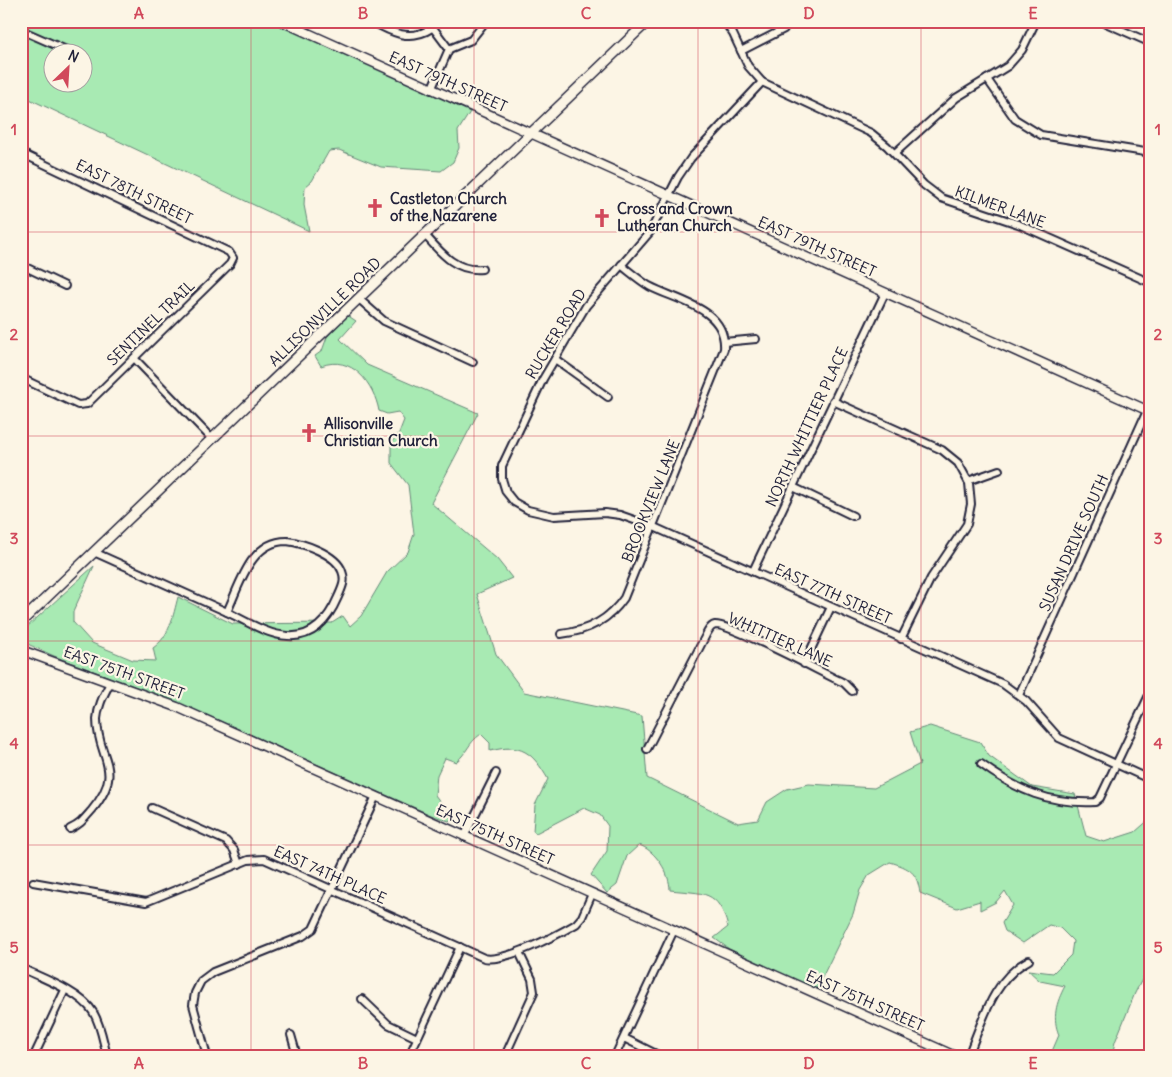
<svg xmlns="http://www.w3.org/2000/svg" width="1172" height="1077" viewBox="0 0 1172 1077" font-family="Delius,sans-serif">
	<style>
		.green { fill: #a8eab3; stroke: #658677; fill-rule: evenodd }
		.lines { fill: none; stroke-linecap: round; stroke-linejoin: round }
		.minor-casing { stroke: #22223b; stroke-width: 10 }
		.tertiary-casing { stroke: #22223b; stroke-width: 11 }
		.secondary-casing { stroke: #22223b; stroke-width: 12 }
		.minor { stroke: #fcf5e5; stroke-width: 6 }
		.tertiary { stroke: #fcf5e5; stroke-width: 8 }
		.secondary { stroke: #fcf5e5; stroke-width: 9 }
		.grid { fill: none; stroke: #d1495b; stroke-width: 1; stroke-opacity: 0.55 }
		.labels { text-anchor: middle; stroke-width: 4.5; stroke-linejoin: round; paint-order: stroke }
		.street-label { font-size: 15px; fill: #22223b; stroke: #fcf5e5 }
		.poi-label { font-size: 15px; font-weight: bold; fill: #22223b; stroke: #fcf5e5; text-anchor: start }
		.neatline { fill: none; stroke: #d1495b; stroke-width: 2 }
		.grid-label { font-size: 16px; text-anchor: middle; font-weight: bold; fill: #d1495b }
	</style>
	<rect width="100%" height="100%" fill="#fcf5e5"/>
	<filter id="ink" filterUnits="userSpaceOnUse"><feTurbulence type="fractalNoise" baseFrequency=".02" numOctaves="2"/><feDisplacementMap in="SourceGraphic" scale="10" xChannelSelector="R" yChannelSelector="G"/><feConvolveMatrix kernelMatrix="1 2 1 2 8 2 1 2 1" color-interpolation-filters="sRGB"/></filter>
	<g filter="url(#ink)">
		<g class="green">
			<path d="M21 21H275L470 112 458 131 459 148 453 162 441 171 381 167 339 150 329 151 312 181 305 187 304 205 309 231 21 95ZM52 52H82V82H52Z"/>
			<path d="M347 315 356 321 340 339 367 365 478 413 431 503 497 559 512 578 477 594 496 654 524 692 642 716 647 778 738 823 758 820 767 802 787 789 809 784 874 788 920 764 910 732 930 726 980 742 989 756 1032 787 1075 794 1086 836 1104 842 1135 832 1151 818V962L1135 993 1115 1042 1112 1056H1050L1059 1035C1052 1018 1056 1003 1065 986L1040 981 1028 970 1053 973 1071 955 1073 941 1060 928 1049 925 1023 943 1005 931 1002 923 1013 905 1005 891 996 902 980 910V901L957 908 920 893C917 872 910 868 890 862L869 875 860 890 853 914 816 990 729 949 714 938 728 927C718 889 704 894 670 890 670 873 655 850 639 845L627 856 617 885 607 893 591 875 607 851 608 826 600 815 584 808 536 833 533 831 535 805 548 779C532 752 522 743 490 751V743L481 734C467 744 468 752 456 762L445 758 437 775 435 795 452 818 449 821 431 815 186 706 54 656 21 641V634L28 626 94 566 73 612V622L92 643 133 660 156 661 153 648C170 636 173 616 178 597L233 624 332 623 343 616 350 626 361 616 387 572 408 552 414 534 408 485 391 463V443L399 433 404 420 398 412 387 414 379 411C374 384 352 354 321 366L315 356 322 351 327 337Z"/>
		</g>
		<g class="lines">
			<g class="minor-casing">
				<g id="minor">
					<path d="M371 21C392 33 410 42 432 28"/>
					<path d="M428 21 449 49"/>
					<path d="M724 21 733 34 748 66 762 82 871 133 887 146 924 185 941 198 1018 224 1151 283"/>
					<path d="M1101 21 1151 43"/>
					<path d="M21 30 71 52"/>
					<path d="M449 49 471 40 486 21"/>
					<path d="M741 51 784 29"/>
					<path d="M82 58H83"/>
					<path d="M987 79 1015 119 1041 135 1151 153"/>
					<path d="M762 82 691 158 678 177 650 232 586 306 543 379 502 466V479L506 492 514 502 528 510 554 516 605 513 620 515 654 527 1003 684 1026 701 1059 738 1151 780"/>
					<path d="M431 90 449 49"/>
					<path d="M21 153 229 252 233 258 230 264 87 404 78 405 21 378"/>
					<path d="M895 153 956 98 1008 66 1022 50 1036 21"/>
					<path d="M21 164 26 155"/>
					<path d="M425 235C441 253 456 272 482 269"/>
					<path d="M21 265 65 286"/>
					<path d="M359 299 384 321 473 362"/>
					<path d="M724 342 756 339"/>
					<path d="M134 358 212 439"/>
					<path d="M555 359 608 397"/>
					<path d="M833 401 942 450 958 463 969 483 971 504 967 524 931 578 901 639"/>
					<path d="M968 481 999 470"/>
					<path d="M793 487 853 516"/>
					<path d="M287 541C303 543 336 554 342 571 346 581 342 588 338 597 329 618 314 638 288 636 267 635 246 621 227 612 240 585 250 541 287 541Z"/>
					<path d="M96 553 227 612"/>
					<path d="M753 571 885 293"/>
					<path d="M561 634C588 631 609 620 624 598L724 349C727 308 677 301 649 286 639 280 630 272 621 265"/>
					<path d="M804 664 831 607"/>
					<path d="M1019 695 1151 402"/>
					<path d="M647 749 707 633C709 630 710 626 715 625 732 624 822 673 844 683L852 691"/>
					<path d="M981 764C1018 791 1049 804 1095 802L1100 798 1151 691"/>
					<path d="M152 808 226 841 234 850 239 864"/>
					<path d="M70 829C81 824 84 819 92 810 126 769 97 759 97 719 98 705 104 695 110 683"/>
					<path d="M464 837 496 773"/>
					<path d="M33 882 146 902 248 860 264 859 484 958C504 963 557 935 576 924L582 917 592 894"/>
					<path d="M21 968C42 978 81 992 93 1012 101 1025 103 1041 107 1056"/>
					<path d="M362 999 388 1024 417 1038"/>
					<path d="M291 1035 297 1056"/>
					<path d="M624 1038 660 1056"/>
					<path d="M34 1056 65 990"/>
					<path d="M207 1056 193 1005 195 993 201 981 213 972 303 936 313 929 376 796"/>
					<path d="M409 1056 460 947"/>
					<path d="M505 1056 534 992 532 979 519 952"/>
					<path d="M615 1056 674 930"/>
					<path d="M968 1056C983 1020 993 979 1029 960"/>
				</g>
			</g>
			<g class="tertiary-casing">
				<g id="tertiary">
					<path d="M281 21 1151 412"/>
					<path d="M21 650 177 707 955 1056"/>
				</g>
			</g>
			<g class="secondary-casing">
				<path id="secondary" d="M21 622 648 21"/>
			</g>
			<use href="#minor" class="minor"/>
			<use href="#tertiary" class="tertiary"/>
			<use href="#secondary" class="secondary"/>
		</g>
	</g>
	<path class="grid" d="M251 21V1056M474 21V1056M698 21V1056M921 21V1056M21 232H1151M21 436H1151M21 641H1151M21 845H1151"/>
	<defs>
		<g id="church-bare" transform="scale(1.5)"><path d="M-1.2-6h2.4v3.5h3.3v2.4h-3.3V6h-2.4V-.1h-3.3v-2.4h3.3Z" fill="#d1495b" stroke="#fcf5e5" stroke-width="2.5" paint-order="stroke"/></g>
	</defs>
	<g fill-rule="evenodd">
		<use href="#church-bare" x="375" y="208"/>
		<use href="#church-bare" x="602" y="218"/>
		<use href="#church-bare" x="309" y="433"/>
	</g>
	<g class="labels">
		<g class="street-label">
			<text transform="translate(448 82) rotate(24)" y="5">EAST 79TH STREET</text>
			<text transform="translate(134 192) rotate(26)" y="5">EAST 78TH STREET</text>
			<text transform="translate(1000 207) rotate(20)" y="5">KILMER LANE</text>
			<text transform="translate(817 247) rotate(24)" y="5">EAST 79TH STREET</text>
			<text transform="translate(325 312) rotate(-44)" y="5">ALLISONVILLE ROAD</text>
			<text transform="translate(151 323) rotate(-44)" y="5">SENTINEL TRAIL</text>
			<text transform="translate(556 334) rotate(-59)" y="5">RUCKER ROAD</text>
			<text transform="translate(807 427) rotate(-65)" y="5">NORTH WHITTIER PLACE</text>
			<text transform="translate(651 501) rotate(-68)" y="5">BROOKVIEW LANE</text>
			<text transform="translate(1074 543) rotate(-66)" y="5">SUSAN DRIVE SOUTH</text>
			<text transform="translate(833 594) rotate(24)" y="5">EAST 77TH STREET</text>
			<text transform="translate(780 640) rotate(24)" y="5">WHITTIER LANE</text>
			<text transform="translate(124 673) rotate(20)" y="5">EAST 75TH STREET</text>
			<text transform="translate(495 835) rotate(24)" y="5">EAST 75TH STREET</text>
			<text transform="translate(330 875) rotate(24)" y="5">EAST 74TH PLACE</text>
			<text transform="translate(865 1001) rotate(24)" y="5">EAST 75TH STREET</text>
		</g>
		<g class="poi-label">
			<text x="390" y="204">Castleton Church<tspan x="390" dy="17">of the Nazarene</tspan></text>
			<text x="617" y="214">Cross and Crown<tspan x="617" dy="17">Lutheran Church</tspan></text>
			<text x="324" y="429">Allisonville<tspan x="324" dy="17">Christian Church</tspan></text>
		</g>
	</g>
	<rect width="1172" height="1077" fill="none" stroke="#fcf5e5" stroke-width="55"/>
	<g transform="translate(68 68) rotate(25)"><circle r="24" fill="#fcf5e5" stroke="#a5a1a1"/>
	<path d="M0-4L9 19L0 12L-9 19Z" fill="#d1495b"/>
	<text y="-8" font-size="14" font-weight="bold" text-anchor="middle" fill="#22223b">N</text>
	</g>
	<rect x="28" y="28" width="1116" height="1022" class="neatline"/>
	<g class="grid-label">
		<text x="139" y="19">A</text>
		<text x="363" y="19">B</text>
		<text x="586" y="19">C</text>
		<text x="809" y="19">D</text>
		<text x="1033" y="19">E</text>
		<text x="14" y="135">1</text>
		<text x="1158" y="135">1</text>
		<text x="14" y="340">2</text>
		<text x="1158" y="340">2</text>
		<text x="14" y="544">3</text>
		<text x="1158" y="544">3</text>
		<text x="14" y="749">4</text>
		<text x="1158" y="749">4</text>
		<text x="14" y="953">5</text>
		<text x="1158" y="953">5</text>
		<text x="139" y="1069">A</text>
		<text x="363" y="1069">B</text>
		<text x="586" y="1069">C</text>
		<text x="809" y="1069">D</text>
		<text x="1033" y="1069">E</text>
	</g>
</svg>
